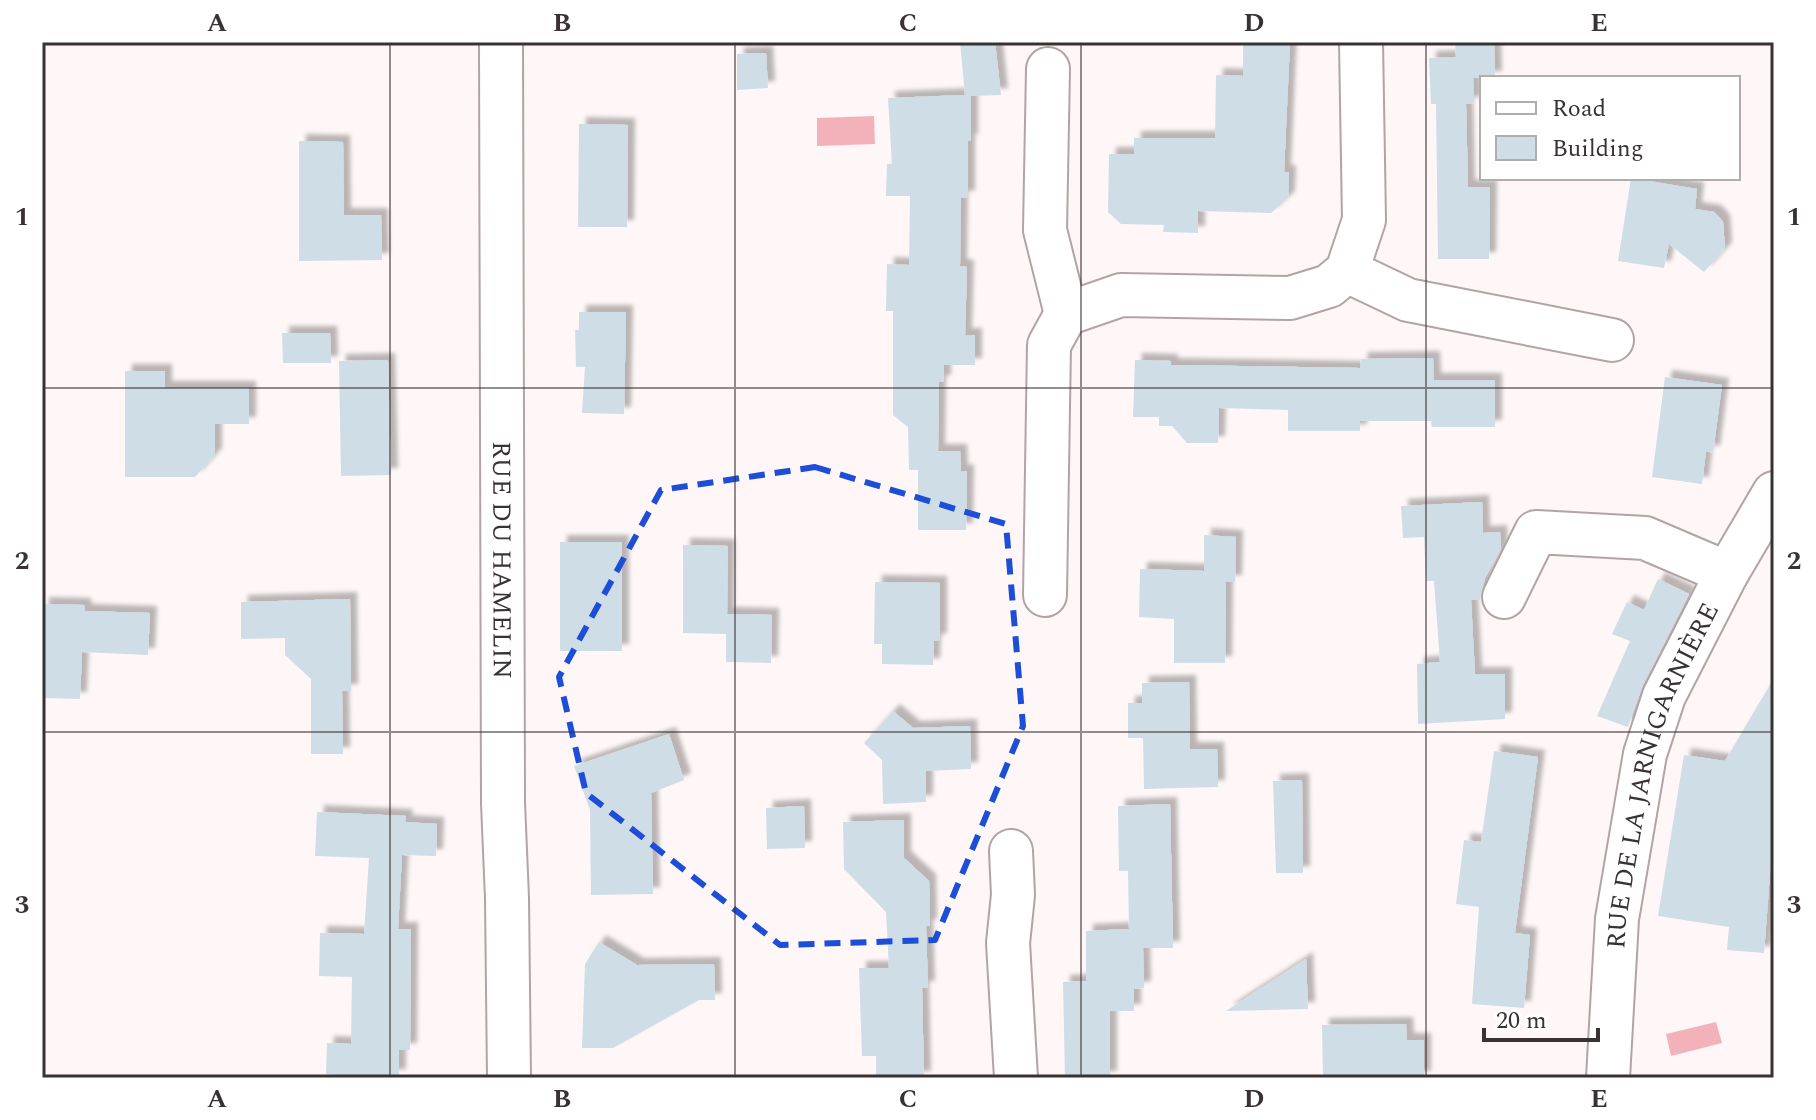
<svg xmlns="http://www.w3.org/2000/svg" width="1816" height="1120" viewBox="0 0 1816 1120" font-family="Spectral,serif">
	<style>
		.water { fill: #f3b2b9 }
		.building { fill: #cfdde7; filter: url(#shadow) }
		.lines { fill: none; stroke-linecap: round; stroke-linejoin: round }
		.minor-casing { stroke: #b4a3a5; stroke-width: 46 }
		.minor { stroke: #fff; stroke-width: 42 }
		.marked { fill: none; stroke: #1d4ed8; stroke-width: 6; stroke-dasharray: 16 10; stroke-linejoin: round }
		.grid { fill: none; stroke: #393233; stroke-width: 2; stroke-opacity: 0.55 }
		.labels { text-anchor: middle; stroke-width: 7; stroke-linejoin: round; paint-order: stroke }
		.street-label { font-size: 26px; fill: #393233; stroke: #fff }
		.neatline { fill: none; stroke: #393233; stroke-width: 3 }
		.grid-label { font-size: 26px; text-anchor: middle; font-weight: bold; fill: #393233 }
	</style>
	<defs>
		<filter id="shadow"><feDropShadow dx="7" dy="-7" stdDeviation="2" flood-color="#0004"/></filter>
	</defs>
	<rect width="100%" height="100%" fill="#fef6f7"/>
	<g class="water">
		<path d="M874 116 875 144 817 146V118Z"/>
		<path d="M1716 1022 1722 1043 1671 1056 1666 1034Z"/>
	</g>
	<g class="building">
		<path d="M960 42H995L1001 95 971 96V141H968V198L961 197 960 266 967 267 965 335H975V365H944V382H939L938 451H960L961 472 967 471 966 530H918V470H909L908 427 893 415V311H886L887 264 909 265 910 196H886L887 164H892L888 98 965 95Z"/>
		<path d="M1243 42H1290L1284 172H1289L1288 198 1271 213 1198 211V233L1163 232 1164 225 1121 224 1108 212 1109 154H1134V138H1215L1216 75 1243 76Z"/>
		<path d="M1455 42H1494L1495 78H1473L1474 103 1466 104 1468 187H1490L1489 259H1438L1436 104H1431L1429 58 1456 57Z"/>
		<path d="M766 53 768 88 737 90V54Z"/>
		<path d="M579 124 628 125 627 227H578Z"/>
		<path d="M299 141 343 142 344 215H381L382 260 299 261Z"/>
		<path d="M1631 178 1697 189 1695 209 1714 212 1719 217 1723 222 1725 249 1704 272 1669 244 1664 268 1618 261Z"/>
		<path d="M579 312H626L624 414 582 413 585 367H576L575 330H579Z"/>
		<path d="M282 333H330L331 363H283Z"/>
		<path d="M1433 358 1434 380H1495V427H1432L1431 421H1360V431H1288V410L1219 408 1218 443H1187L1172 426H1159V417H1133L1135 360 1171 361V365L1360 368 1361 359Z"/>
		<path d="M388 360 391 475 341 476 339 361Z"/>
		<path d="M125 371H165V388H249V424H215V455L195 477H125Z"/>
		<path d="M1665 377 1722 385 1713 453 1706 451 1702 484 1652 477Z"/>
		<path d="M1482 502 1483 533 1500 532 1501 549 1485 578 1480 600H1471L1475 674H1505V719L1418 724 1417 664 1440 662 1434 581H1426L1424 537 1403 538 1401 506Z"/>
		<path d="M1204 535 1236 537 1235 582H1226L1225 663H1174V619L1139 617 1140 569 1204 571Z"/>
		<rect x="560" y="542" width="62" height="109"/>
		<path d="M683 545 728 546 727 614 772 615 771 663 726 662V634L683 633Z"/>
		<path d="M1658 579 1689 594 1643 685 1628 727 1597 716 1630 641 1612 634 1627 602 1644 610Z"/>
		<path d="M875 582 940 583V640L934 641 933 665 882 664V644H874Z"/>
		<path d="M350 599 351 691H342L343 754H311V679L285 655V638L241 639V602Z"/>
		<path d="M42 604 84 605 85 611 150 613 148 655 82 652 80 699 42 698Z"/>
		<path d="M1774 678V847H1772L1764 953 1727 950 1729 927 1658 916 1684 755 1725 761Z"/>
		<path d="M1189 682 1190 749H1217L1218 787 1144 789 1143 738H1128V703H1142V683Z"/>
		<path d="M893 711 913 728 970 726 971 769 926 771V802L883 804 882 760 864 743Z"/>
		<path d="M669 734 684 780 651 793 653 894 591 895 590 810 574 766Z"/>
		<path d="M1494 751 1538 757 1515 933 1530 935 1524 1008 1472 1004 1479 907 1456 904 1464 840 1481 842Z"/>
		<path d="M1302 780 1303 873H1276L1273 781Z"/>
		<path d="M1170 804 1173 948H1143L1144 988 1134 989V1011H1110V1078H1065L1063 982 1086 981V931L1129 929 1128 871H1119L1118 806Z"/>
		<path d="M804 806 805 848 767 849 766 808Z"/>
		<path d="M317 812 406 816 405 822 437 824 436 856 402 855 398 929H411L410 1050H399V1076L338 1078V1075L326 1074 327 1043 351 1044 352 977 319 976 320 933 364 934 369 858 315 856Z"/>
		<path d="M904 820V858L929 881 930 926H926L928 988H922L924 1078H876V1056H862L859 968H889L886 912 844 869 843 822Z"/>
		<path d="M599 942 637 965 714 964 715 1000H699L613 1048H582L585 964Z"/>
		<path d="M1306 959 1308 1009 1226 1011Z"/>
		<path d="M1406 1024 1407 1040H1424V1078H1323L1322 1025Z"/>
	</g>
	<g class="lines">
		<g class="minor-casing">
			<g id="minor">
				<path id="s1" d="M501 42 503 803 507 898 509 1078"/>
				<path d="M1048 69 1045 230 1066 314"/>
				<path d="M1347 271 1408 300 1612 340"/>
				<path d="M1045 595 1049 345 1066 314 1121 295 1290 298 1329 286 1347 271 1364 220 1361 42"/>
				<path d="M1504 597 1536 532 1645 538 1727 573"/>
				<path d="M1011 851 1013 895 1008 943 1016 1078"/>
				<path id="s2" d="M1608 1078 1617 919 1645 754 1664 696 1727 573 1774 493"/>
			</g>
		</g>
		<use href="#minor" class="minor"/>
	</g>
	<path class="marked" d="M815 467 1006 524 1023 726 935 940 780 945 586 793 559 677 661 490Z"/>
	<path class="grid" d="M390 42V1078M735 42V1078M1081 42V1078M1426 42V1078M42 388H1774M42 732H1774"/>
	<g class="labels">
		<g class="street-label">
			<text dy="9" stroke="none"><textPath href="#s1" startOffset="518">RUE DU HAMELIN</textPath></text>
			<text dy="9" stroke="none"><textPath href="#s2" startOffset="310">RUE DE LA JARNIGARNIÈRE</textPath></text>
		</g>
	</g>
	<rect width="1816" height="1120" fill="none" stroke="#ffffff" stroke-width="88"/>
	<rect x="1480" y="76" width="260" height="104" fill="#ffffff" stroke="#b0adad" stroke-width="2"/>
	<rect x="1496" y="102" width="40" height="12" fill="#ffffff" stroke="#b0adad" stroke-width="2"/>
	<text x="1552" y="116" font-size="24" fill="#393233">Road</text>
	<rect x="1496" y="136" width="40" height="24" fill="#cfdde7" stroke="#b0adad" stroke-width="2"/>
	<text x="1552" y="156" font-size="24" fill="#393233">Building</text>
	<path d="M1484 1028v12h114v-12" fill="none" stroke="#393233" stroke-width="4"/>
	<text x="1496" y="1028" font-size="24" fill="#393233" stroke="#ffffff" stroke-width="6" paint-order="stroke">20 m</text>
	<rect x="44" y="44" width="1728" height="1032" class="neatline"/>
	<g class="grid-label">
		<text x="217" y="31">A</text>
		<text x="562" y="31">B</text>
		<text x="908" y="31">C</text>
		<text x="1254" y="31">D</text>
		<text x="1599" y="31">E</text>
		<text x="22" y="225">1</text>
		<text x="1794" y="225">1</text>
		<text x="22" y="569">2</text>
		<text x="1794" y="569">2</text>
		<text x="22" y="913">3</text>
		<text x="1794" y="913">3</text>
		<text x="217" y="1107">A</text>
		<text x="562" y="1107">B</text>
		<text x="908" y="1107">C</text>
		<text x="1254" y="1107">D</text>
		<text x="1599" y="1107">E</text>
	</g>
</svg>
